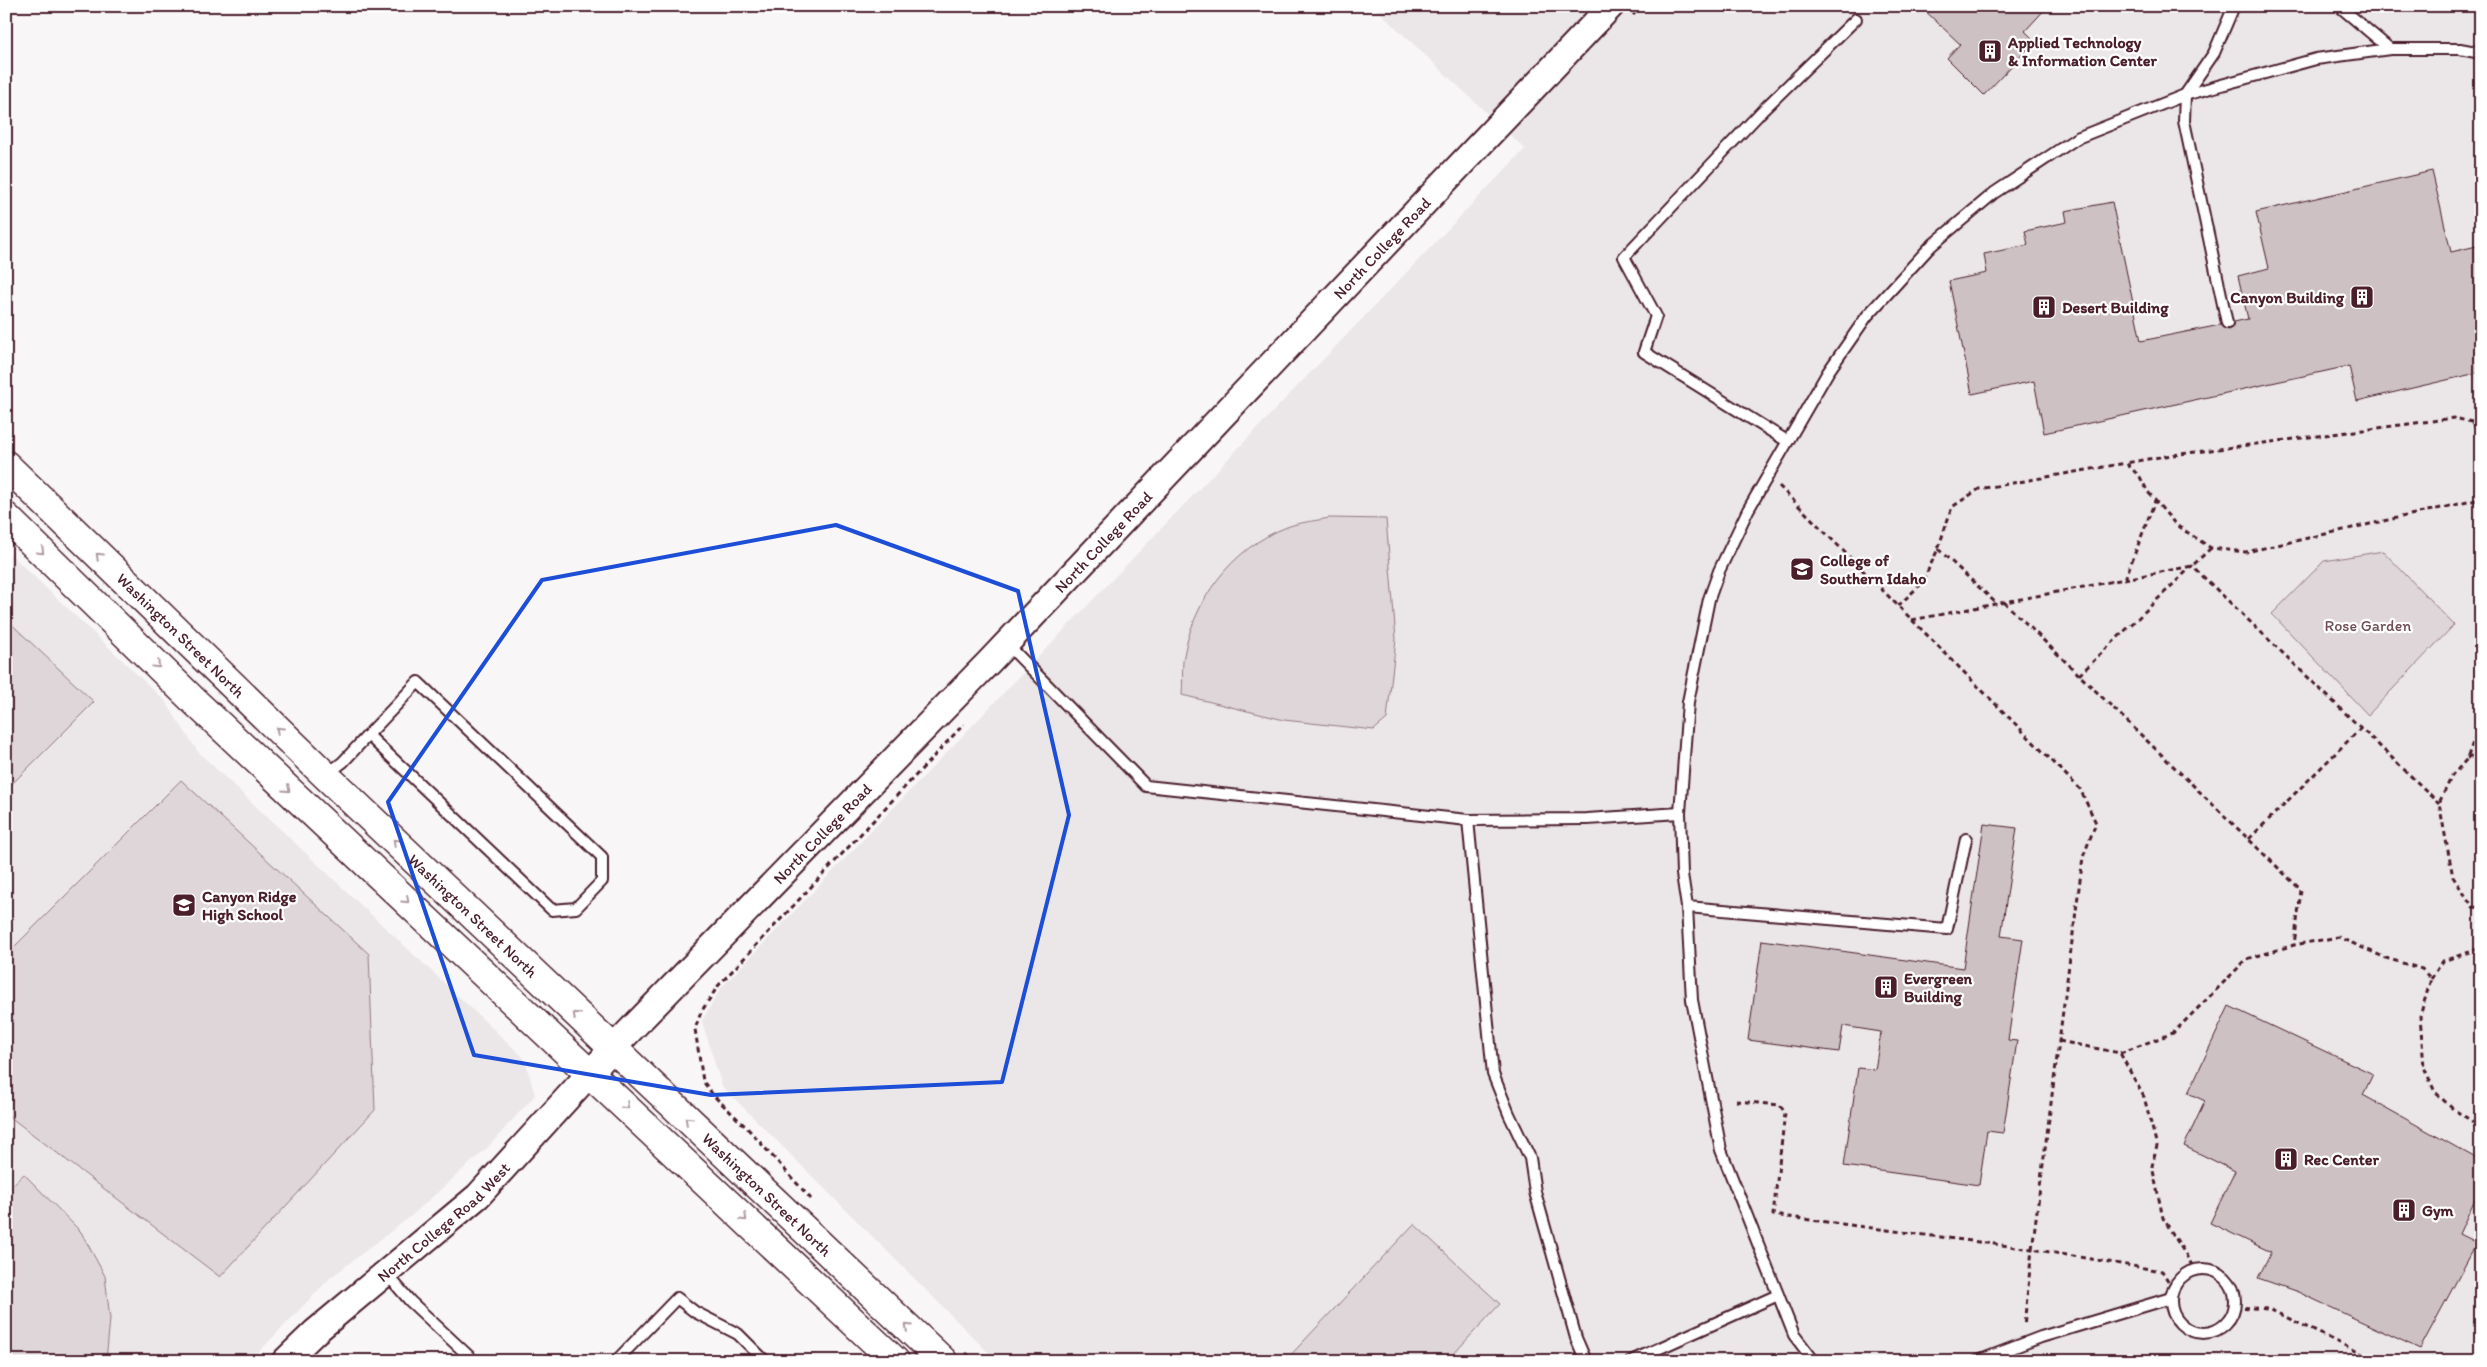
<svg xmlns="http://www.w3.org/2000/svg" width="2487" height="1367" viewBox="0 0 2487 1367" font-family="Itim,sans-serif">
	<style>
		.built { fill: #ebe6e8 }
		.green { fill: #ded6d9; stroke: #947a82 }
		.building { fill: #cdc1c4; stroke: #4a1f2b }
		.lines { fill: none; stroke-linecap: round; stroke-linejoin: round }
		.service-casing { stroke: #4a1f2b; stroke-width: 14 }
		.tertiary-casing { stroke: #4a1f2b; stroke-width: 29 }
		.primary-casing { stroke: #4a1f2b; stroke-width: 31 }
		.path { stroke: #4a1f2b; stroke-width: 3; stroke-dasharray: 5 4; stroke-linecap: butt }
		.service { stroke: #fff; stroke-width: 10 }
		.tertiary { stroke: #fff; stroke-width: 25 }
		.primary { stroke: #fff; stroke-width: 28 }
		.oneway { stroke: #ae9aa0 }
		.marked { fill: none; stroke: #1d4ed8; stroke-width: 4; stroke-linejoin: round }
		.labels { text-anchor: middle; stroke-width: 4.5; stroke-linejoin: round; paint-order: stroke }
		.poi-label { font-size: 16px; font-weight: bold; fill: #4a1f2b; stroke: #fff; text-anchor: start }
		.street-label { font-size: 16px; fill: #4a1f2b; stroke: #fff }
		.park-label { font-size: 16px; fill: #6f4d56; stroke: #fff }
	</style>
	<rect width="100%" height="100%" fill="#f8f6f7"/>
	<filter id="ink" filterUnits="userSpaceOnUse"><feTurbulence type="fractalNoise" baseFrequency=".02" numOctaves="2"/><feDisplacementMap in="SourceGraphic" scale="10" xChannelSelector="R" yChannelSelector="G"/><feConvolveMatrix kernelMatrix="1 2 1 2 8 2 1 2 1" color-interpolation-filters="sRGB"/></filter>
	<g filter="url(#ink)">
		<g class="built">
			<path d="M1373 6H2481V1361H997L722 1086 702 1021 721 988 1525 149Z"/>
			<path d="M6 550 165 701 198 752 524 1058 535 1095 487 1148 411 1216 330 1278 250 1361H6Z"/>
		</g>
		<g class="green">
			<path d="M1329 518 1386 519 1396 639 1387 719 1374 730 1284 720 1182 695C1183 684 1182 672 1183 661 1192 602 1231 548 1287 527 1300 522 1315 521 1329 518Z"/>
			<path d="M2383 551 2454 625 2368 715 2272 614 2324 561Z"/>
			<path d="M6 619 94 702 6 790Z"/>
			<path d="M181 780 369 954 375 1110 220 1277 6 1114V955Z"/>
			<path d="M24 1174 81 1232 105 1276 110 1319 106 1361H6V1191Z"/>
			<path d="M1414 1224 1500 1304 1447 1361H1285Z"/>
		</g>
		<g class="building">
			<path d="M1920 6H2048L2025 31 2035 41 1984 95 1947 58 1960 44Z"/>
			<path d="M2432 171 2451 252 2481 245V372L2357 401 2349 366 2044 433 2034 381 1972 394 1949 281 1987 273 1984 254 2028 245 2025 231 2067 222 2065 211 2112 202 2141 341 2220 325 2228 330 2232 328 2234 322 2248 319 2238 276 2269 268 2256 212Z"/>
			<path d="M1984 824 2017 828 2001 936 2023 939 2008 1040 2017 1041 2003 1133 1987 1131 1979 1185 1844 1166 1858 1068 1875 1070 1881 1032 1843 1026 1839 1052 1748 1040 1762 940 1963 968Z"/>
			<path d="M2229 1006 2373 1074 2363 1095 2481 1161V1186L2459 1234 2477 1243 2420 1349 2298 1292 2258 1278 2271 1252 2210 1223 2235 1171 2184 1146 2205 1101 2188 1093Z"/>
		</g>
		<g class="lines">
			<g class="service-casing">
				<g id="service">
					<path d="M2339 6 2390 49"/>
					<path d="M2227 323 2184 121 2185 95 2214 53 2234 6"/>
					<path d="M1787 441 1644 352 1656 316 1624 257 1762 111 1856 19"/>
					<path d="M1007 644 1146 786 1468 820"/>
					<path d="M326 775 343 762 368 735 552 910 576 908 602 881V857L418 682 368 735"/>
					<path d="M1687 907 1947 929 1966 839"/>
					<circle cx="2203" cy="1301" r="32"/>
					<path d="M386 1273 410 1301 474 1361"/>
					<path d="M616 1361 677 1298 695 1312 738 1334 765 1361"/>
					<path d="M1586 1361 1576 1338 1535 1192 1530 1158 1509 1114 1493 1074 1468 820 1587 819 1680 813"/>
					<path d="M1631 1361 1778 1295"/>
					<path d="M1814 1361 1794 1335 1721 1150 1692 1000 1687 907 1682 874 1680 813 1688 702 1709 599 1719 571 1748 510 1828 372 1867 316 1931 246 1994 193 2077 138 2185 95 2316 59 2390 49H2460L2481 53"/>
					<path d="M1978 1361 2041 1337 2171 1298"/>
				</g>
			</g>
			<g class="tertiary-casing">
				<g id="tertiary">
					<path id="s1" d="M285 1361 315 1332 478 1196 612 1049 989 662 1611 6"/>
				</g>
			</g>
			<g class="primary-casing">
				<g id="primary">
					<path id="s2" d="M6 465 325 775 943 1361"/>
					<path d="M6 517 194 701 895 1361"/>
				</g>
			</g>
			<g class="path">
				<path d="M1633 15 1641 6"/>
				<path d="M2474 423 2481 460"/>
				<path d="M2481 424 2454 418 2165 456 2126 463 2140 477 2148 492 2176 525 2211 548 2246 552 2481 499"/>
				<path d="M1779 486 2080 789 2096 823 2083 857 2032 1249 2162 1271 2170 1284"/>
				<path d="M1938 549 1997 604"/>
				<path d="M2125 579 2155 501"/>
				<path d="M2004 602 2301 890 2294 945"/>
				<path d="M1898 606 1922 583 1938 549 1952 507 1979 489 2126 463"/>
				<path d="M1912 620 2192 566 2211 548"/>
				<path d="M2481 663 2477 731 2467 759 2452 776 2439 803 2453 877 2473 907 2481 908"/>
				<path d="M2079 675 2192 566 2439 803"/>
				<path d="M2467 758 2481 754"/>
				<path d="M2249 839 2361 728"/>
				<path d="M2431 979 2443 961 2481 948"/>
				<path d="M2059 1041 2120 1053 2144 1097 2157 1146 2152 1166 2163 1218 2195 1270"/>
				<path d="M2120 1053 2173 1033 2247 959 2294 945 2338 937 2386 958 2422 969 2431 979 2420 1016 2424 1067 2435 1092 2453 1109 2481 1127"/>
				<path d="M1736 1101 1780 1105 1785 1113 1773 1215 2032 1249 2024 1326"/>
				<path d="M811 1199 748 1129 713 1095 703 1081 695 1029 701 1012 718 986 964 724"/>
				<path d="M2235 1307 2269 1309 2377 1361"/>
				<path d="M966 1353 975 1361"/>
			</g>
			<use href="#service" class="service"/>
			<use href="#tertiary" class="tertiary"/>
			<use href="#primary" class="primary"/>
		</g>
		<defs><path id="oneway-chevron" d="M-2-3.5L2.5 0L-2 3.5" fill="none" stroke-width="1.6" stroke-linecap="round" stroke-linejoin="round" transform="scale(1.25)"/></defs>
		<g class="oneway">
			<use href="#oneway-chevron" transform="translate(41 551) rotate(44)"/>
			<use href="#oneway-chevron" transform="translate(99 556) rotate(-136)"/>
			<use href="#oneway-chevron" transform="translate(157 665) rotate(44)"/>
			<use href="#oneway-chevron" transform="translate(279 730) rotate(-136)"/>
			<use href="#oneway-chevron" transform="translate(287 789) rotate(43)"/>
			<use href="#oneway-chevron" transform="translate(396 842) rotate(-136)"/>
			<use href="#oneway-chevron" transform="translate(406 900) rotate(43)"/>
			<use href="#oneway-chevron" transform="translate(576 1015) rotate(-136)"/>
			<use href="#oneway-chevron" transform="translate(626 1106) rotate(44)"/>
			<use href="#oneway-chevron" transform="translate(688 1120) rotate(-137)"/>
			<use href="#oneway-chevron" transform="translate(744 1218) rotate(44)"/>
			<use href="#oneway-chevron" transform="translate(908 1327) rotate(-137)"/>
		</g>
	</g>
	<path class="marked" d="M836 525 1018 591 1069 815 1002 1082 711 1095 474 1055 388 802 542 580Z"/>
	<defs>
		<g id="building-square" transform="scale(1.25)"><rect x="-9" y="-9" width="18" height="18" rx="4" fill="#4a1f2b" stroke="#fff"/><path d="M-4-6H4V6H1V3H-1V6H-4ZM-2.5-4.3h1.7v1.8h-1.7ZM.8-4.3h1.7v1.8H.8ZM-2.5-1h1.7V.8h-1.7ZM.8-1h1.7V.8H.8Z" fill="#fff"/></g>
		<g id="university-square" transform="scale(1.25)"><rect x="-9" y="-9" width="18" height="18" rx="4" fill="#4a1f2b" stroke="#fff"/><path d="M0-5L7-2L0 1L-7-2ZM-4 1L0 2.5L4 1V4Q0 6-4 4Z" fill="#fff"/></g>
		<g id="school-square" transform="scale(1.25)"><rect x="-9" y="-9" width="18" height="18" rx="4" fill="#4a1f2b" stroke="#fff"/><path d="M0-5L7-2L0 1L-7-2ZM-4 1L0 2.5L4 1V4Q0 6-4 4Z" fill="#fff"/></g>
	</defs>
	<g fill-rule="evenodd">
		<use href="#building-square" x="1990" y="51"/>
		<use href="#building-square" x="2362" y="297"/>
		<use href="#building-square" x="2044" y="307"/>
		<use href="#university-square" x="1802" y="569"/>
		<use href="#school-square" x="184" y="905"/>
		<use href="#building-square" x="1886" y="987"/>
		<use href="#building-square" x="2286" y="1159"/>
		<use href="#building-square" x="2404" y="1210"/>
	</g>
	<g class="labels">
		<g class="poi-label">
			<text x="2008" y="48">Applied Technology<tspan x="2008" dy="18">&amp; Information Center</tspan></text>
			<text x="2344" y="303" text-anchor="end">Canyon Building</text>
			<text x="2062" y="313">Desert Building</text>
			<text x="1820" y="566">College of<tspan x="1820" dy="18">Southern Idaho</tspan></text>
			<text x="202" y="902">Canyon Ridge<tspan x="202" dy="18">High School</tspan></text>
			<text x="1904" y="984">Evergreen<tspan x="1904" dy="18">Building</tspan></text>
			<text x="2304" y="1165">Rec Center</text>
			<text x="2422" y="1216">Gym</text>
		</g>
		<g class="street-label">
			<text dy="6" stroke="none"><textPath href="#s1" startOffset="1564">North College Road</textPath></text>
			<text dy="6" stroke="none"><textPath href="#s1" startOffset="1159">North College Road</textPath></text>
			<text dy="6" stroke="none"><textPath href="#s2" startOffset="244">Washington Street North</textPath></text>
			<text dy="6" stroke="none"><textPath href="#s1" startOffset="754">North College Road</textPath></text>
			<text dy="6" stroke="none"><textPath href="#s2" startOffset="649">Washington Street North</textPath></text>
			<text dy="6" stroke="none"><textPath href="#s2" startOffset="1054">Washington Street North</textPath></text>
			<text dy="6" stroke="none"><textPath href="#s1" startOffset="211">North College Road West</textPath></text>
		</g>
		<g class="park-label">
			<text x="2368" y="631">Rose Garden</text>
		</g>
	</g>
	<rect width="2487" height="1367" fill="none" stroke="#fff" stroke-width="25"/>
	<rect x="12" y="12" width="2462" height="1342" fill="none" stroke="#4a1f2b" stroke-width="2" filter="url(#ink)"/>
</svg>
